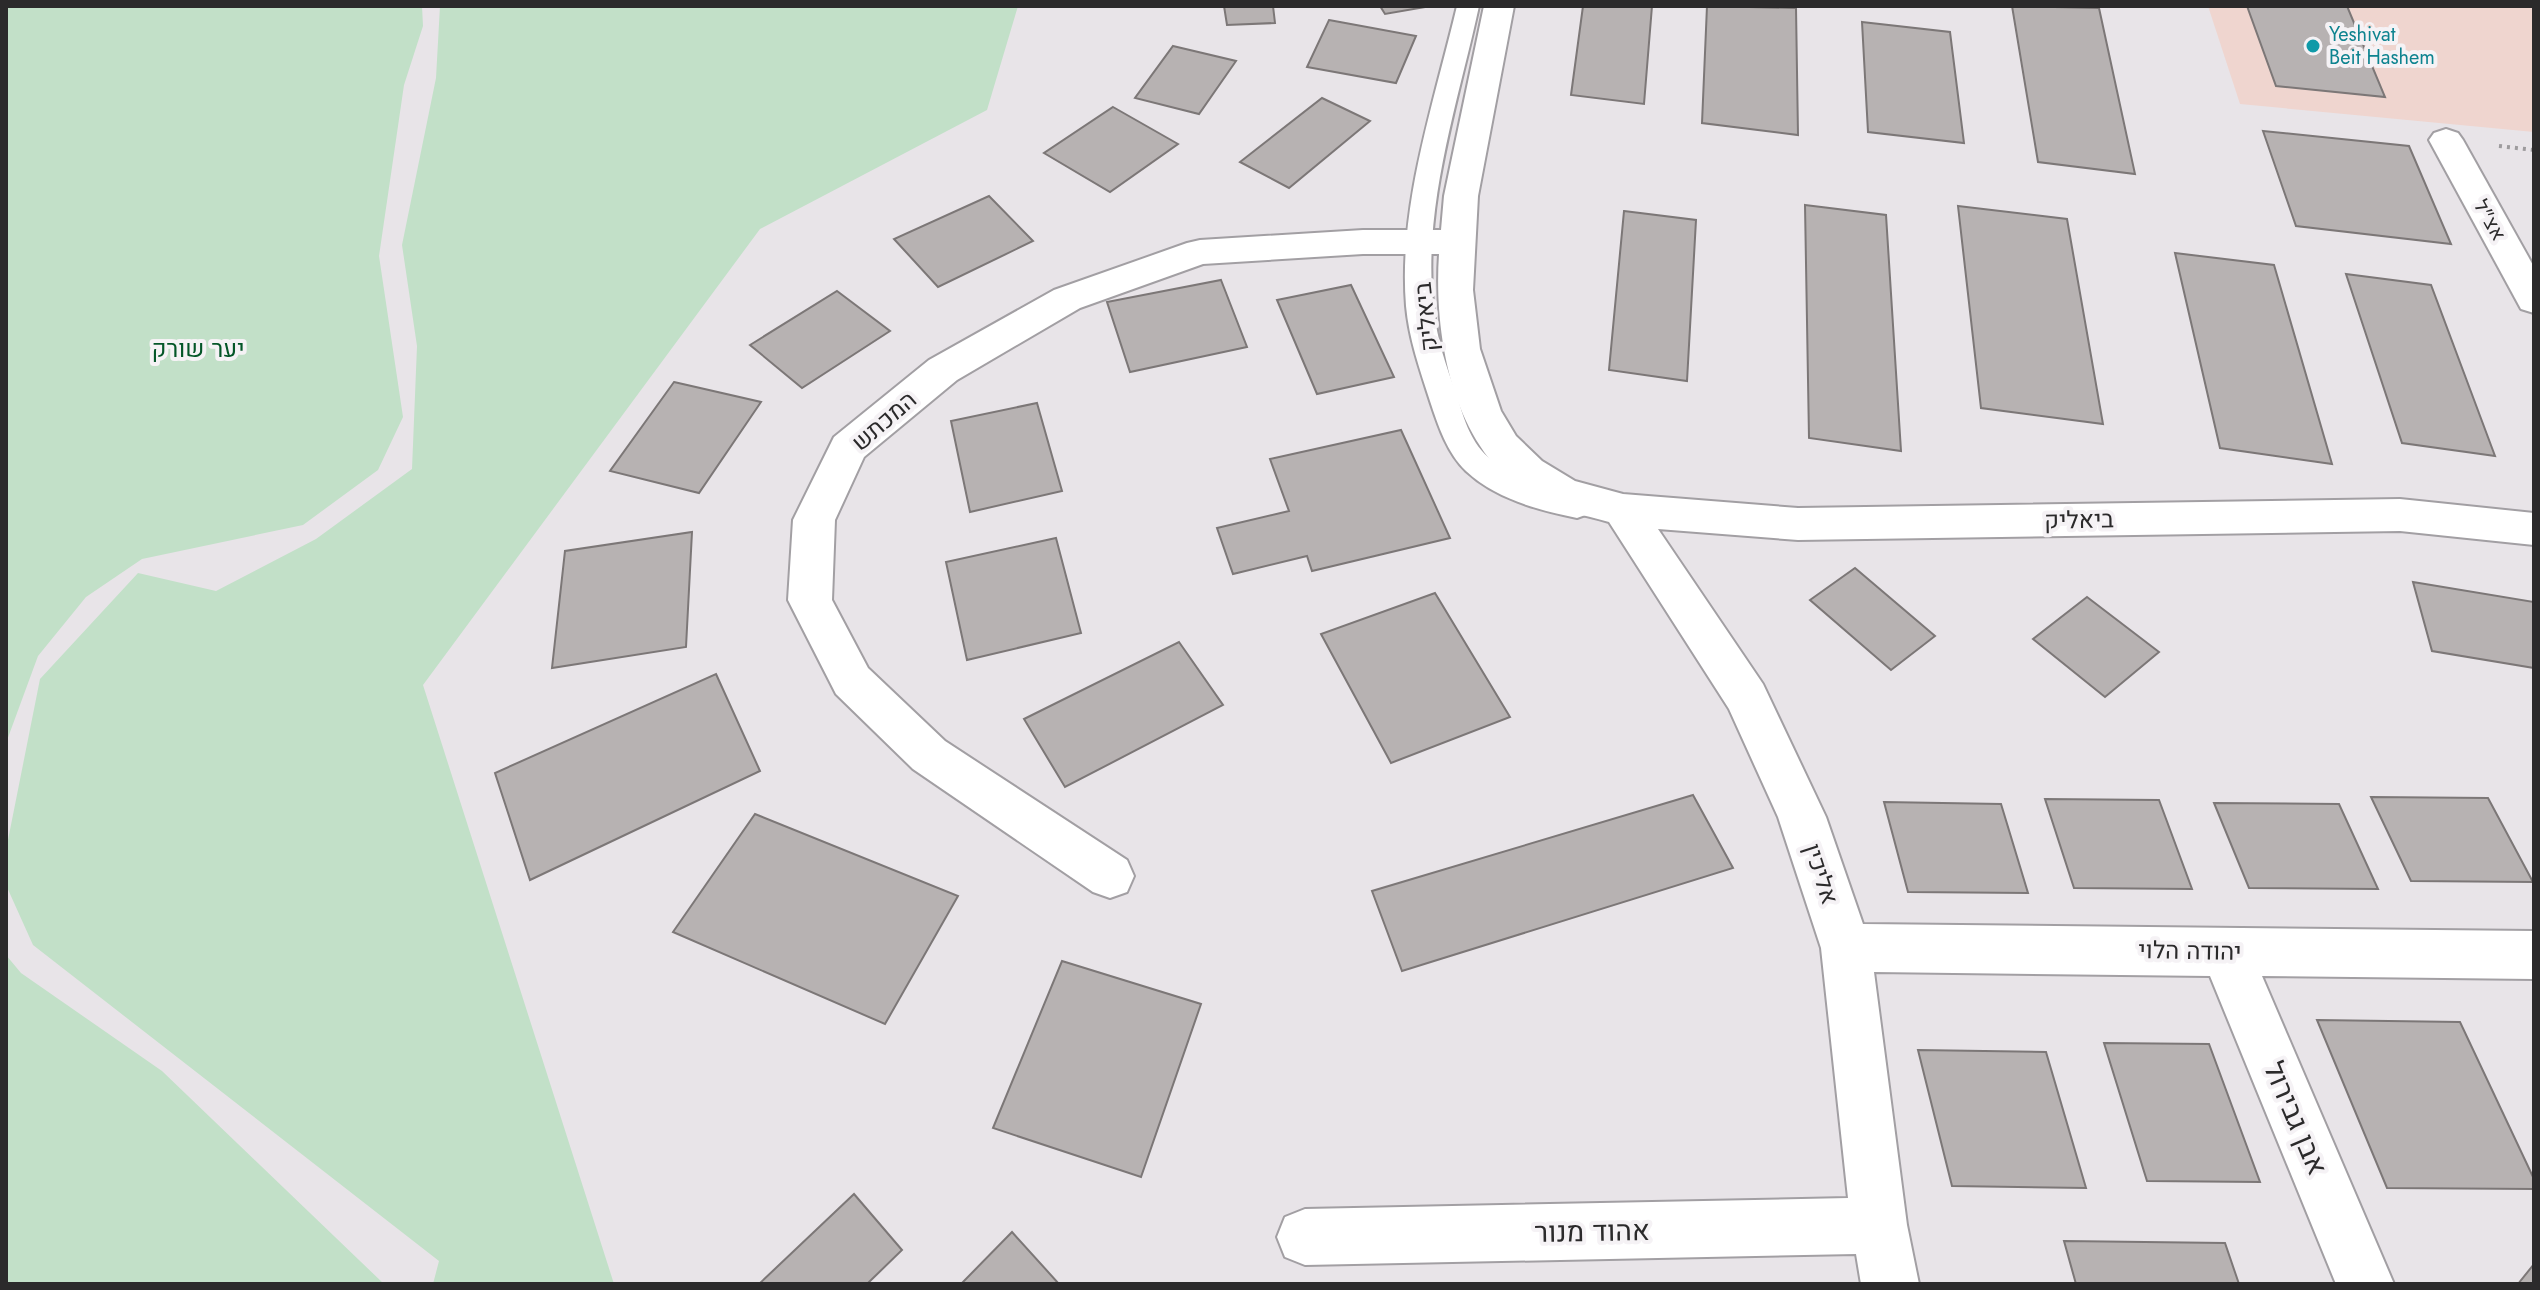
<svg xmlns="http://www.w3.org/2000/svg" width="2540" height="1290" viewBox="0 0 2540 1290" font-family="Jost,Heebo,sans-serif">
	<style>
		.education { fill: #efd5cf }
		.green { fill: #c2e0c8 }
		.building { fill: #b7b2b2; stroke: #7c7777; stroke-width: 2 }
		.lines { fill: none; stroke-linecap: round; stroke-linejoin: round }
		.lane-casing { stroke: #a29fa3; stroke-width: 4 }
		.street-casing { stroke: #a29fa3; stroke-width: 4 }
		.path { stroke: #9d9b9d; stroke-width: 4; stroke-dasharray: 3 5; stroke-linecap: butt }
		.lane { fill: #fff; fill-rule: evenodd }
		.street { fill: #fff; fill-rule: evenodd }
		.culture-dot { fill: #0f9aa8; stroke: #f5f2f5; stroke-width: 3 }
		.labels { text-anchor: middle; stroke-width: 8; stroke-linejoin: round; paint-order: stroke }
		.far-culture-label { font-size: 20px; fill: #0d838f; stroke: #f5f2f5; text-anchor: start }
		.far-street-label { font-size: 20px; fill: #2b2a2b; stroke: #f5f2f5 }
		.street-label { font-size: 24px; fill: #2b2a2b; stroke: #f5f2f5 }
		.park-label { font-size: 24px; fill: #045628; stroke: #f5f2f5 }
		.near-street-label { font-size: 28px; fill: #2b2a2b; stroke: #f5f2f5 }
	</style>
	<rect width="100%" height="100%" fill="#e8e4e8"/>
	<path class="education" d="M2208 6H2534V132L2240 104Z"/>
	<g class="green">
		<path d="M6 6H422L423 26 404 85 379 256 403 417 378 470 303 525 142 559 86 597 38 656 6 743Z"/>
		<path d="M440 6H1018L987 110 760 229 423 685 614 1284H433L439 1261 33 945 6 885V850L40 679 138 573 216 591 316 539 412 469 417 346 402 245 436 78Z"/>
		<path d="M6 955 21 973 162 1071 384 1284H6Z"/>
	</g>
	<g class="building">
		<path d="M1224 6H1273L1275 23 1227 25Z"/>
		<path d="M1380 6H1431L1385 14Z"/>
		<path d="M1583 6H1652L1644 104 1571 95Z"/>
		<path d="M1707 6 1796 8 1798 135 1702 123Z"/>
		<path d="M2012 6 2099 8 2135 174 2038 162Z"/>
		<path d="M2247 6H2347L2385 97 2276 86Z"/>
		<path d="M1329 20 1416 36 1396 83 1307 67Z"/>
		<path d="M1862 22 1950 32 1964 143 1868 132Z"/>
		<path d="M1173 46 1236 61 1199 114 1135 98Z"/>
		<path d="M1322 98 1370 121 1289 188 1240 162Z"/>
		<path d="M1113 107 1178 144 1110 192 1044 153Z"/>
		<path d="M2263 131 2409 146 2451 244 2296 226Z"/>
		<path d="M989 196 1033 241 938 287 894 239Z"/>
		<path d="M1805 205 1886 215 1901 451 1809 438Z"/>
		<path d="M1958 206 2067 219 2103 424 1981 408Z"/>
		<path d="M1624 211 1696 220 1687 381 1609 370Z"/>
		<path d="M2175 253 2274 265 2332 464 2220 448Z"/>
		<path d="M2346 274 2431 285 2495 456 2402 443Z"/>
		<path d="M1221 280 1247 347 1130 372 1107 302Z"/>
		<path d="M1351 285 1394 377 1317 394 1277 300Z"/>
		<path d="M837 291 890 331 802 388 750 345Z"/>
		<path d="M674 382 761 402 699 493 610 471Z"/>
		<path d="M1037 403 1062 491 970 512 951 421Z"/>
		<path d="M1401 430 1450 538 1312 571 1307 556 1233 574 1217 528 1289 511 1270 459Z"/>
		<path d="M692 532 686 647 552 668 565 551Z"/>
		<path d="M1056 538 1081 633 967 660 946 562Z"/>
		<path d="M1855 568 1935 636 1891 670 1810 600Z"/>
		<path d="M2413 582 2534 602V668L2432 651Z"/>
		<path d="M1435 593 1510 717 1391 763 1321 634Z"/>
		<path d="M2087 597 2159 652 2105 697 2033 639Z"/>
		<path d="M1179 642 1223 705 1065 787 1024 719Z"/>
		<path d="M716 674 760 771 530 880 495 773Z"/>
		<path d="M1693 795 1733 868 1402 971 1372 891Z"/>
		<path d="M2371 797 2488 798 2533 882 2411 881Z"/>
		<path d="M2045 799 2159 800 2192 889 2074 888Z"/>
		<path d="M1884 802 2001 804 2028 893 1908 892Z"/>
		<path d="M2214 803 2339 804 2378 889 2249 888Z"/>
		<path d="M755 814 958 896 885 1024 673 932Z"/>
		<path d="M1062 961 1201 1004 1141 1177 993 1128Z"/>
		<path d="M2317 1020 2460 1022 2534 1179V1189L2387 1188Z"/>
		<path d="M2104 1043 2209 1044 2260 1182 2147 1181Z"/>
		<path d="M1918 1050 2046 1052 2086 1188 1952 1186Z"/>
		<path d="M854 1194 902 1250 867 1284H759Z"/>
		<path d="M1012 1232 1059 1284H961Z"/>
		<path d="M2064 1241 2225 1243 2239 1284H2076Z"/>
		<path d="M2534 1264V1284H2518Z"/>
	</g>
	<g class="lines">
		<g class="lane-casing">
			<path id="lane" d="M1457 6H1479C1458 103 1421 210 1434 311 1437 339 1446 366 1456 393 1463 415 1469 440 1488 457 1517 483 1552 486 1588 498L1592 506 1588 514 1577 518C1538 510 1496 499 1466 471 1447 453 1438 425 1430 401 1420 370 1409 339 1406 306 1398 206 1434 103 1457 6Z"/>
		</g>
		<g class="street-casing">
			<g id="street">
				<path d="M1484 6H1514L1478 196 1473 290 1480 349 1501 411 1516 436 1542 461 1575 481 1623 494 1798 508 2400 499 2534 513V545L2400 531 1798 540 1658 529 1763 684 1826 817 1863 924 2534 931V979L2262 976 2394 1284H2336L2210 976 1874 972 1907 1225 1919 1284H1861L1856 1254 1305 1265 1285 1257 1277 1237 1285 1217 1305 1209 1848 1198 1821 948 1778 817 1729 709 1609 522C1589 516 1568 513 1549 505 1456 465 1433 344 1439 254H1363L1203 264 1080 308 957 380 864 457 835 520 832 600 868 668 945 741 1127 860 1134 876 1127 892 1110 898 1093 892 913 769 836 694 788 600 793 520 834 437 929 360 1054 290 1187 243 1200 240 1363 230H1441L1444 196Z"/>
				<path d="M2446 129 2458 133 2463 140 2534 267V313L2521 309 2429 140 2434 133Z"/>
			</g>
		</g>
		<path class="path" d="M2499 146 2534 150"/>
		<use href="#lane" class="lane"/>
		<use href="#street" class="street"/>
	</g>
	<circle class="culture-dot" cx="2313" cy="46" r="8"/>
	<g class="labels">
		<g class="far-culture-label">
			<text x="2329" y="41">Yeshivat<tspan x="2329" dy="23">Beit Hashem</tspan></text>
		</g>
		<g class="far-street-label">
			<text transform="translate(2490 220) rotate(61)" y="7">אצ"ל</text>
		</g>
		<g class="street-label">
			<text transform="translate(1426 317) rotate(-96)" y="8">ביאליק</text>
			<text transform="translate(884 421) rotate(-41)" y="8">המכתש</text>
			<text transform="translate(2079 520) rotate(-1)" y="8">ביאליק</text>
			<text transform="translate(1821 874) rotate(72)" y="8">אליכין</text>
			<text transform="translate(2190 951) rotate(1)" y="8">יהודה הלוי</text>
		</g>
		<g class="park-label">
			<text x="198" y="357">יער שורק</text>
		</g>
		<g class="near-street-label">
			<text transform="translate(2296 1118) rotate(67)" y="10">אבן גבירול</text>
			<text transform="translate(1592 1231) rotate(-1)" y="10">אהוד מנור</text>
		</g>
	</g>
	<rect width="2540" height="1290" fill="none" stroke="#2b2a2b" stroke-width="16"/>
</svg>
